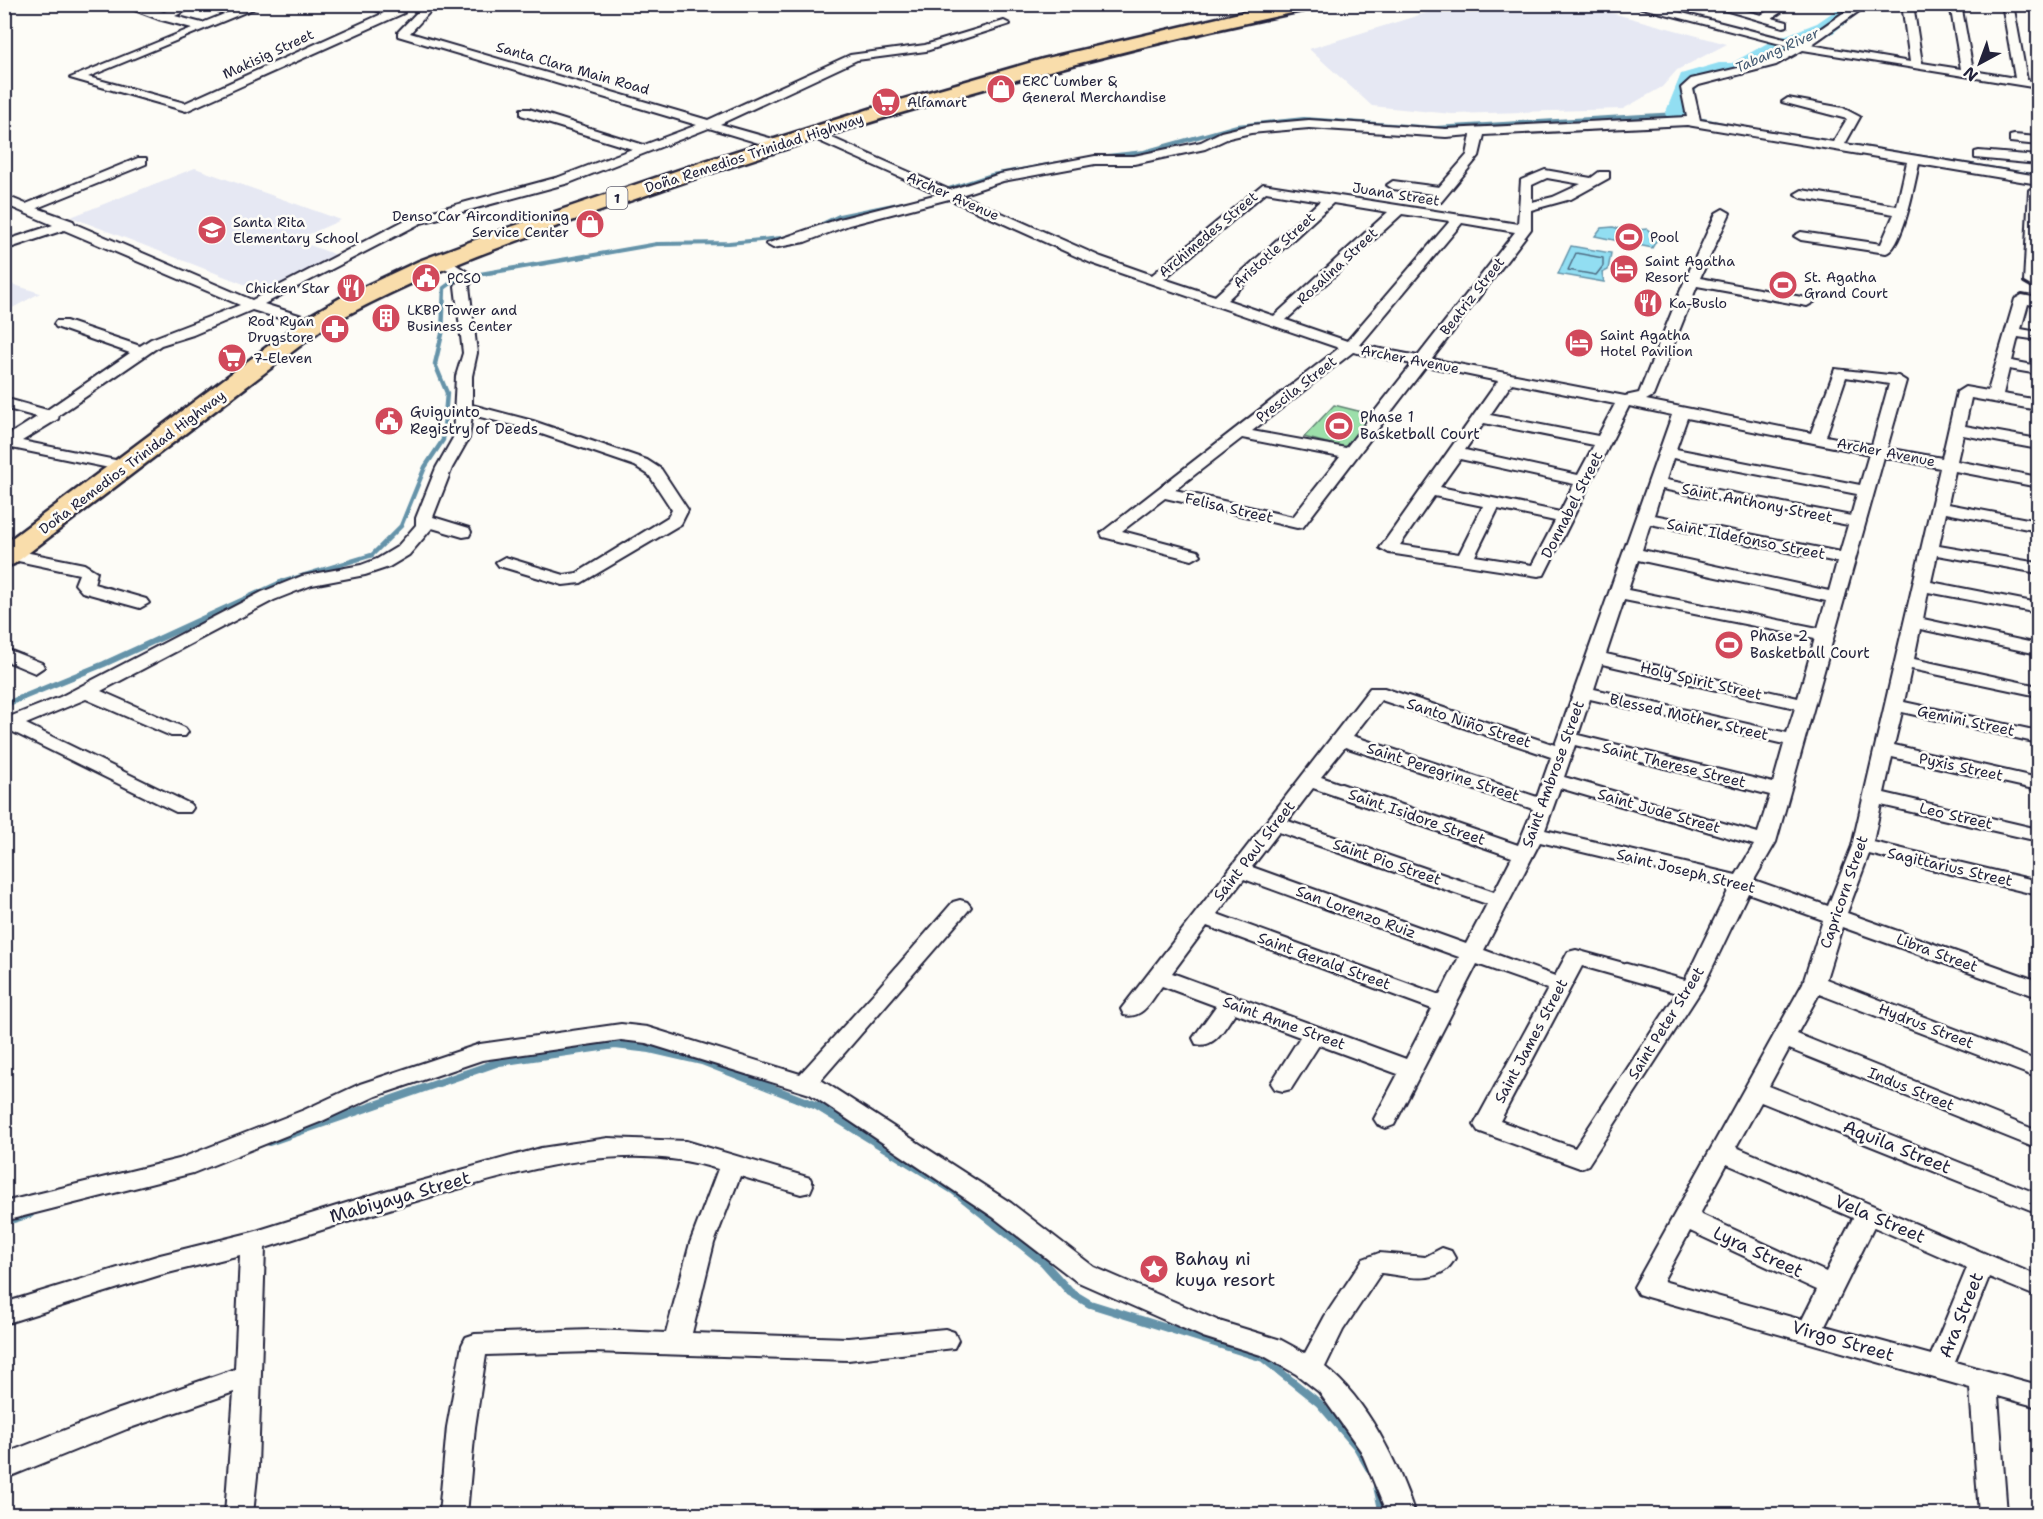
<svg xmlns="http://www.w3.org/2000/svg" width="2043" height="1519" viewBox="0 0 2043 1519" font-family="'Shantell Sans',sans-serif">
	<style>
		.built { fill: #e6e8f3 }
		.green { fill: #9cdfaa; stroke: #5f8072; stroke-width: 1.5 }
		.water { fill: #92def2; stroke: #6593a9; stroke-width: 1.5 }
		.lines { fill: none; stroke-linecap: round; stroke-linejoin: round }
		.shore { stroke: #4f6d84; stroke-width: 1.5 }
		.stream-far3 { stroke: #6593a9; stroke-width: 4 }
		.stream-far2 { stroke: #6593a9; stroke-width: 4.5 }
		.stream-far1 { stroke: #6593a9; stroke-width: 6 }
		.stream { stroke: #6593a9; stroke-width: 8 }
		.river { fill: #92def2; fill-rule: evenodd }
		.minor-casing { stroke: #22223b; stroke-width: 4 }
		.trunk-casing { stroke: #22223b; stroke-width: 5 }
		.minor { fill: #fdfcf7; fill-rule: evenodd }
		.trunk { fill: #f9ddab; fill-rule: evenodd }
		.labels { text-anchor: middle; stroke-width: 5; stroke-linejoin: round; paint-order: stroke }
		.far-water-label { font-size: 14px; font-style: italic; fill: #445a72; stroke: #fdfcf7 }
		.far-street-label { font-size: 14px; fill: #22223b; stroke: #fdfcf7 }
		.far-poi-label { font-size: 14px; fill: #22223b; stroke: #fdfcf7; text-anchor: start }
		.shield { fill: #fdfcf7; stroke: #646373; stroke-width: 1.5 }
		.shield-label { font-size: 14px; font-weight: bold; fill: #22223b }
		.poi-label { font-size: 15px; fill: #22223b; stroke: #fdfcf7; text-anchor: start }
		.street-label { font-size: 15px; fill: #22223b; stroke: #fdfcf7 }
		.near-street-label { font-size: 18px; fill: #22223b; stroke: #fdfcf7 }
		.near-poi-label { font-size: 18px; fill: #22223b; stroke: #fdfcf7; text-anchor: start }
	</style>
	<rect width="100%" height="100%" fill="#fdfcf7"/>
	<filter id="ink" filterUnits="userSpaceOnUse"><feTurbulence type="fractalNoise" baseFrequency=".0167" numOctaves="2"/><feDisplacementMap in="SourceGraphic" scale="12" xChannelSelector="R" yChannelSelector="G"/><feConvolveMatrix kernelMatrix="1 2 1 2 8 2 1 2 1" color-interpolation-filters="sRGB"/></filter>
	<g filter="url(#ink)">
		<g class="built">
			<path d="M1424 5H1582L1727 44 1677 70 1662 87 1623 109 1452 114 1372 106 1309 49 1439 9Z"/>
			<path d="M195 168 341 220 296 240 339 256 267 293 71 217Z"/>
			<path d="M5 282 40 293 5 312Z"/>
		</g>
		<path class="green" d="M1334 405 1374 415 1345 448 1304 437Z"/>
		<g class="water">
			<path d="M1613 227 1626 231 1647 229 1658 238 1652 248 1595 236 1601 228Z"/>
			<path d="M1571 246 1611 253 1608 270 1602 273 1604 282 1558 274Z"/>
		</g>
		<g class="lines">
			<path class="shore" d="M1576 253 1603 258V266L1596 275 1568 270Z"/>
			<g class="stream-far3">
				<path d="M1703 120 1723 124"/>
				<path d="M1783 134 2038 176"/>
				<path d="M1098 157 1144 152 1237 126 1304 119 1435 128 1677 114 1686 117"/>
				<path d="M949 189 992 175 1059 163"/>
				<path d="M801 234 839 216 908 202"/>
				<path d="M577 258 657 244 729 243 792 237"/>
			</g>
			<path class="stream-far2" d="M279 583 372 555 401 526 425 467 443 440 447 393 435 364 442 334 444 288 458 278 586 256"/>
			<path class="stream-far1" d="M4 705 104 664 283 582"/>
			<g class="stream">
				<path d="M269 1142 499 1062 615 1045 650 1049 702 1061 817 1106 953 1190 1044 1263 1070 1292 1090 1304 1263 1358 1319 1403 1357 1447 1369 1468"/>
				<path d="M4 1222 30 1214"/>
				<path d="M1377 1486 1383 1514"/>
			</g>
			<path class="river" d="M1845 4H1864L1866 7 1833 33 1787 51 1745 74 1699 83 1685 119H1669L1665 114 1681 74 1719 63H1732L1771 41 1817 23Z"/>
			<g class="minor-casing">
				<g id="minor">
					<path d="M118 4H137L164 12 183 4H199L175 16 202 23 249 4H265L88 77 185 103 384 13 358 4H378L404 13 186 111 70 78 192 28 158 19Z"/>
					<path d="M425 4H437L410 33 708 120 850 55 925 45 1004 21 1010 24 926 51 857 60 720 124 780 141V147H772L709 128 569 183 421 223 264 304 318 321 320 324 318 327 313 328 252 310 193 335 161 345 59 415 58 419 22 441 130 463 132 466 130 469 124 471 12 448 4 451V438L37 417 4 408V398L47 410 130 353 56 327 54 324 56 321H66L140 346 151 339 240 305 64 230 4 250V241L53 225 4 204V195L26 204 138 158H146V164L37 208 73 221 75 224 252 300 411 217 559 177 632 149 521 115V109H529L644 145 697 125 398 36V32Z"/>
					<path d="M1627 4H1647L1800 43 1856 4H1869L1811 45 1910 62 1902 4H1913L1922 63 1961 69 1950 4H1961L1973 71 2015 78 2002 4H2013L2027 80 2038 82V88L1803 50 1776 65 1699 85 1693 89 1700 120 1833 142 1847 119 1782 102 1788 98 1843 108 1860 117 1845 144 2038 176V184L1919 164C1915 181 1903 249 1886 253L1801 240 1794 236 1801 232 1881 244 1894 214 1802 198 1795 194 1802 190 1897 206 1907 162 1687 125 1484 135 1479 156 1441 202 1436 203 1429 199 1433 194 1393 189 1387 185 1393 181 1439 187 1467 155 1471 135 1446 137 1309 128 1251 133 1229 138 1205 149 1134 164H1095L1003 181 961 195 1101 257 1152 275 1263 184 1518 224 1521 180 1545 170 1591 178 1599 172H1609V178L1571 199 1531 210V229L1432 359 1625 396 1639 393 1682 287 1716 213 1723 209 1730 213 1700 278 1807 298 1814 302 1807 306 1697 286 1653 396 1646 400 1811 433 1835 369 1898 376 1906 381 1887 448 1942 458 1957 392 1965 387 1988 391 2015 299 2022 295 2038 298V306L2028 304 2021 329 2038 332V340L2018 337 2012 361 2038 366V374L2009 369 2003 394 2038 400V410L1971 398 1965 426 2038 439V449L1963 435 1957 461 2038 477V487L1955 471 1948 504 2038 521V531L1946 513 1939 546 2038 563V573L1937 555 1931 582 2038 603V613L1928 592 1923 619 2038 644V654L1920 629 1914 659 2038 686V696L1911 669 1904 702 2038 731V743L1902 712 1894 745 2038 778V790L1892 757 1884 793 2038 829V841L1881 805 1873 842 2038 881V895L1869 854 1847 913 2038 981V997L1842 927 1826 979 2038 1061V1078L1819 994 1797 1034 2038 1131V1149L1789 1049 1769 1086 2038 1194V1213L1761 1102 1736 1147 2038 1276V1297L1989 1277 1955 1362 2038 1385V1407L1998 1396 2007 1514H1979L1970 1388 1647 1297 1638 1294 1634 1287 1803 983 1823 920 1748 893 1702 989 1588 1165 1580 1168 1478 1131 1474 1125 1548 989 1477 964 1394 1125 1386 1128 1378 1125 1374 1119 1398 1074 1319 1045 1291 1089 1283 1091 1275 1089 1271 1083 1300 1037 1235 1013C1225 1027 1215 1049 1196 1044L1193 1038 1216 1006 1162 986C1152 999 1143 1020 1124 1015L1121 1009 1370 688H1384L1555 745 1672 415 1629 406 1544 575 1538 576 1389 553 1380 548 1498 381 1426 366 1303 527 1297 528 1165 498 1122 531 1198 551 1201 555 1192 560 1103 537 1101 533 1339 348 1091 263 949 199 849 225 805 242 773 248 766 244 839 219 938 194 808 136V130L812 129 950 190 1000 174 1095 156H1134L1201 142 1221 132 1251 125 1309 120 1446 129 1687 117 1681 88 1691 79 1768 61 1792 47ZM1547 178 1581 184 1553 197 1532 202V185ZM1266 192 1320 201 1215 296 1164 279ZM1333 203 1388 212 1274 316 1227 300ZM1402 214 1450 221 1347 341 1286 320ZM1462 223 1515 232 1418 356 1360 345ZM1353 352 1412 364 1346 448 1252 431ZM1846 377 1889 384 1872 445 1826 436ZM1512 383 1615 404 1598 436 1490 415ZM1687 418 1869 454 1860 485 1676 449ZM1484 423 1594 445 1578 475 1465 450ZM1242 438 1340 457 1293 517 1175 490ZM1884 457 1940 468 1852 846 1828 906 1754 880 1776 842ZM1673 458 1857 494 1851 516 1666 480ZM1460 459 1574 484 1560 512 1440 487ZM1662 489 1848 525 1840 552 1654 515ZM1434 496 1483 506 1459 554 1400 545ZM1498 509 1555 521 1532 565 1475 556ZM1650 524 1837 562 1829 591 1642 550ZM1638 560 1826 601 1818 628 1628 590ZM1624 600 1815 638 1798 698 1606 654ZM1602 664 1795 708 1787 733 1594 689ZM1590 699 1784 744 1773 783 1578 735ZM1381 700 1551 757 1537 797 1353 736ZM1575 745 1770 795 1758 833 1564 777ZM1345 747 1533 809 1518 845 1321 777ZM1313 788 1512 857 1494 892 1288 821ZM1560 788 1754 845 1736 875 1545 830ZM1279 832 1487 904 1466 944 1252 867ZM1540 842 1730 887 1685 980 1576 950 1568 952 1555 976 1484 950ZM1244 879 1459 957 1440 995 1217 914ZM1207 926 1432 1009 1406 1059 1172 973ZM1582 966 1677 993 1575 1148 1500 1121ZM1727 1164 1853 1218 1826 1272 1700 1214ZM1874 1227 1967 1268 1931 1355 1825 1326ZM1690 1231 1817 1290 1802 1320 1663 1281Z"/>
					<path d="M1704 4H1723L1761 15 1779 4H1793L1772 18 1787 22V26L1783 27Z"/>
					<path d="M2014 135 2038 137V145L2010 142V136Z"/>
					<path d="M1979 151 2038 156V164L1975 158V152Z"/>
					<path d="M2036 186 2038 187V282L2031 286 2024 282 2029 190Z"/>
					<path d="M441 255 475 277 469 286 477 353 472 376V405L533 421 647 460 661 469 688 510 681 524 581 583 563 585 499 566 496 562 505 557 564 575 577 573 668 517 672 510 649 475 635 466 521 427 472 415 469 438 452 468 433 517 469 528 471 532 469 536 463 537 432 528 409 555 389 567 365 575 312 585 274 600 101 691 185 728 188 732 185 736H171L86 699 26 724 190 804 193 808 190 812H176L9 730 4 732V719L60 697 262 592 302 576 361 565 377 559 397 547 416 525V518L436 468 453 438 456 376 463 353 455 286 460 278 436 262V256Z"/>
					<path d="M10 549 84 564 97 572 94 584 146 599 149 603 140 608 82 592 75 584 79 574 4 558V550Z"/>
					<path d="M4 648 42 663 44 667 35 673 4 660Z"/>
					<path d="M960 900 967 902 971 907 967 912 821 1080 1011 1203 1094 1267 1219 1321 1281 1340 1305 1353 1325 1316 1363 1259 1379 1253 1425 1257 1442 1248 1451 1251 1455 1258C1440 1287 1407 1276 1381 1273L1343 1330 1325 1367C1367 1399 1399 1465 1415 1514H1387L1361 1451 1319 1392 1296 1374 1264 1356 1203 1337 1076 1281 993 1217 810 1094 646 1043 621 1040 482 1060 376 1096 320 1122 193 1173 4 1221V1202L179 1159 304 1110 360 1084 480 1044 621 1024 647 1027 800 1074 873 994 953 902Z"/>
					<path d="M608 1138 686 1141 810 1178 813 1185 810 1192 801 1194 740 1176 714 1243 692 1333 848 1338 945 1329 954 1332 958 1340 954 1348 848 1360 592 1352 486 1355 475 1427 467 1514H439L447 1427 462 1345 466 1337 475 1334 592 1330 666 1333 690 1243 718 1169C629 1141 541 1166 454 1190 390 1208 328 1228 265 1248L258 1467 253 1514H225L234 1392 127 1429 4 1479V1454L108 1413 235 1369 240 1255 160 1275 4 1324V1303L160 1255 253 1232 385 1191 541 1148Z"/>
				</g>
			</g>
			<g class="trunk-casing">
				<path id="trunk" d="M1278 4H1316L1307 10C1088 55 875 117 664 189 547 230 429 267 322 329L14 564 4 567V544L304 319 342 297 419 261 499 231 705 161 873 108 1043 59Z"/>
			</g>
			<use href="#minor" class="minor"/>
			<use href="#trunk" class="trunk"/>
		</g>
	</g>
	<defs>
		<g id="shop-disc" transform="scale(1.5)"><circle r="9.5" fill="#d1495b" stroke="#fdfcf7"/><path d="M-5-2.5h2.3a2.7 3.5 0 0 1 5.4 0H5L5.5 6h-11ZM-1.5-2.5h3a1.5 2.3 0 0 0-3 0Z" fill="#fff"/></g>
		<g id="supermarket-disc" transform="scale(1.5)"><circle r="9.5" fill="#d1495b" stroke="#fdfcf7"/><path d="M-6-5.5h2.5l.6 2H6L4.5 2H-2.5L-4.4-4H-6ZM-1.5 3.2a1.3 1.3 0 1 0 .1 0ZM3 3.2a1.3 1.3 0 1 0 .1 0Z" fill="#fff"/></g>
		<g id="school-disc" transform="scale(1.5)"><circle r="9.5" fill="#d1495b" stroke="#fdfcf7"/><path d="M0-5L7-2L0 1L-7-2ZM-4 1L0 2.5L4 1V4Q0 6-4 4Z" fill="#fff"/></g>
		<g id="stadium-disc" transform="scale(1.5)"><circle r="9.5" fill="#d1495b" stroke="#fdfcf7"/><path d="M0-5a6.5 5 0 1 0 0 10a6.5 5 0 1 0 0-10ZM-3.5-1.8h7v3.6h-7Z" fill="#fff"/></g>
		<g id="hotel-disc" transform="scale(1.5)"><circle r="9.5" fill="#d1495b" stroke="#fdfcf7"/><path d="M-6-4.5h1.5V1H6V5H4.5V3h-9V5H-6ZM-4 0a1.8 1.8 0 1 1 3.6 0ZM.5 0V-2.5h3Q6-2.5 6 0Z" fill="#fff"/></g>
		<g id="civic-disc" transform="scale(1.5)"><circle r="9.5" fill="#d1495b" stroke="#fdfcf7"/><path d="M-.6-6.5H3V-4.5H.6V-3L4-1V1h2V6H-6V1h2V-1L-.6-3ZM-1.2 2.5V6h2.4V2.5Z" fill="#fff"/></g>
		<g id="restaurant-disc" transform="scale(1.5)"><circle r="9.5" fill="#d1495b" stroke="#fdfcf7"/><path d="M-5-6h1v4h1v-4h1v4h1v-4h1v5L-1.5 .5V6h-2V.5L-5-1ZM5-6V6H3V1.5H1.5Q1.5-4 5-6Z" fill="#fff"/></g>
		<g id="building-disc" transform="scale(1.5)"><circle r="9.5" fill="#d1495b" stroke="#fdfcf7"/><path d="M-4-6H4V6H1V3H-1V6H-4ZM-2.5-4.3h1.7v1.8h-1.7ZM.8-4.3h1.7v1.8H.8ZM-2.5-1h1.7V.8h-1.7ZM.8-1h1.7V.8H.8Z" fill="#fff"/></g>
		<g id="pharmacy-disc" transform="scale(1.5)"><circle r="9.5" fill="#d1495b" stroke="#fdfcf7"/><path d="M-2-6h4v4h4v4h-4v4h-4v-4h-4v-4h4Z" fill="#fff"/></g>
		<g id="sight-disc" transform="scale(1.5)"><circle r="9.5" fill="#d1495b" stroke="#fdfcf7"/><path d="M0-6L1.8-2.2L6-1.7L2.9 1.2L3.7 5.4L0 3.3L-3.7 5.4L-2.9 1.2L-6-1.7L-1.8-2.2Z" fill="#fff"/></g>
	</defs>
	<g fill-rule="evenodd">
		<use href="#shop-disc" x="1001" y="89"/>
		<use href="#supermarket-disc" x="886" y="102"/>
		<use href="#shop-disc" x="590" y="224"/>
		<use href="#school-disc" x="212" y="230"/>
		<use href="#stadium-disc" x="1629" y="237"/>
		<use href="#hotel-disc" x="1624" y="269"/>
		<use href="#civic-disc" x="426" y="278"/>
		<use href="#stadium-disc" x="1783" y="285"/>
		<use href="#restaurant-disc" x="351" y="288"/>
		<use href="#restaurant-disc" x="1648" y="303"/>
		<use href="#building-disc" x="386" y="318"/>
		<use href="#pharmacy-disc" x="335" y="329"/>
		<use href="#hotel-disc" x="1579" y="343"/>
		<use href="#supermarket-disc" x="232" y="358"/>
		<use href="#civic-disc" x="389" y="421"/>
		<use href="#stadium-disc" x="1339" y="426"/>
		<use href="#stadium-disc" x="1729" y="645"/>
		<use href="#sight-disc" x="1154" y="1269"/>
	</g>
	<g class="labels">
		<g class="far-water-label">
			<text transform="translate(1777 50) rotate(-24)" y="5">Tabang River</text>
		</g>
		<g class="far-street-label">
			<text transform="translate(268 54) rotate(-25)" y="5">Makisig Street</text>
			<text transform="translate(573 68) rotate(16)" y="5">Santa Clara Main Road</text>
			<text transform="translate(754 153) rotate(-18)" y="5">Doña Remedios Trinidad Highway</text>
			<text transform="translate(1396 194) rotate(9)" y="5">Juana Street</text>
			<text transform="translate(953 196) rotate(24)" y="5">Archer Avenue</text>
			<text transform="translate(1208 234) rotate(-40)" y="5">Archimedes Street</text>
			<text transform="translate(1274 250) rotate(-42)" y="5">Aristotle Street</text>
			<text transform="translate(1337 266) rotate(-43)" y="5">Rosalina Street</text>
			<text transform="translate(1472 296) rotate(-52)" y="5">Beatriz Street</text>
			<text transform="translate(1410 359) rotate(11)" y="5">Archer Avenue</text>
			<text transform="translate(1296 389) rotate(-38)" y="5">Prescila Street</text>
			<text transform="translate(1886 452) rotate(11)" y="5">Archer Avenue</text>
			<text transform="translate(132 462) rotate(-37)" y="5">Doña Remedios Trinidad Highway</text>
		</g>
		<g class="far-poi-label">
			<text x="1022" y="86">ERC Lumber &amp;<tspan x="1022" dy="16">General Merchandise</tspan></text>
			<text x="907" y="107">Alfamart</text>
			<text x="569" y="221" text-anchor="end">Denso Car Airconditioning<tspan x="569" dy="16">Service Center</tspan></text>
			<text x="233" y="227">Santa Rita<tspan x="233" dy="16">Elementary School</tspan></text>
			<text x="1650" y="242">Pool</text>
			<text x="1645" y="266">Saint Agatha<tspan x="1645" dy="16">Resort</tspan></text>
			<text x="1804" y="282">St. Agatha<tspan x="1804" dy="16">Grand Court</tspan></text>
			<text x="447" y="283">PCSO</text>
			<text x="330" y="293" text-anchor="end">Chicken Star</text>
			<text x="1669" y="308">Ka-Buslo</text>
			<text x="407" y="315">LKBP Tower and<tspan x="407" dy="16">Business Center</tspan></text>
			<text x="314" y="326" text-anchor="end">Rod Ryan<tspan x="314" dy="16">Drugstore</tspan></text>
			<text x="1600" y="340">Saint Agatha<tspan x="1600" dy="16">Hotel Pavilion</tspan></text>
			<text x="253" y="363">7-Eleven</text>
		</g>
		<rect class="shield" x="606.5" y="187" width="21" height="22" rx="4.5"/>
		<g class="shield-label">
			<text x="617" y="203">1</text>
		</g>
		<g class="poi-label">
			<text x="410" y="417">Guiguinto<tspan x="410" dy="17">Registry of Deeds</tspan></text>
			<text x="1360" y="422">Phase 1<tspan x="1360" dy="17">Basketball Court</tspan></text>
			<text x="1750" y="641">Phase 2<tspan x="1750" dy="17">Basketball Court</tspan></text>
		</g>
		<g class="street-label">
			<text transform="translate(1757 503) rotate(11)" y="5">Saint Anthony Street</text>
			<text transform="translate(1572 505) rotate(-63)" y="5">Donnabel Street</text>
			<text transform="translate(1229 508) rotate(13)" y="5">Felisa Street</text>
			<text transform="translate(1746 539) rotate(11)" y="5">Saint Ildefonso Street</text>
			<text transform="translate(1701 681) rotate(13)" y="5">Holy Spirit Street</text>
			<text transform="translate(1689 717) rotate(13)" y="5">Blessed Mother Street</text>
			<text transform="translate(1966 721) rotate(12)" y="5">Gemini Street</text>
			<text transform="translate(1469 723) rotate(18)" y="5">Santo Niño Street</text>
			<text transform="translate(1674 765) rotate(14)" y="5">Saint Therese Street</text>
			<text transform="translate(1961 767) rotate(12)" y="5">Pyxis Street</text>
			<text transform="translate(1443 772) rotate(18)" y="5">Saint Peregrine Street</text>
			<text transform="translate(1553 774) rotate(-70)" y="5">Saint Ambrose Street</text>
			<text transform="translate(1659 811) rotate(16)" y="5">Saint Jude Street</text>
			<text transform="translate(1956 816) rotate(13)" y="5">Leo Street</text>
			<text transform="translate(1417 817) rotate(19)" y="5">Saint Isidore Street</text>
			<text transform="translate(1254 851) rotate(-52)" y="5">Saint Paul Street</text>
			<text transform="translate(1387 862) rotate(19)" y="5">Saint Pio Street</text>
			<text transform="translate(1950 867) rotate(13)" y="5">Sagittarius Street</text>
			<text transform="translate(1686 871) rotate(14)" y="5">Saint Joseph Street</text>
			<text transform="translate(1844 892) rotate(-71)" y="5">Capricorn Street</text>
			<text transform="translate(1356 912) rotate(20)" y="5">San Lorenzo Ruiz</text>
			<text transform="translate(1937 953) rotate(20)" y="5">Libra Street</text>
			<text transform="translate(1324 961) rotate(20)" y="5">Saint Gerald Street</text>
			<text transform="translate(1284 1023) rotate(20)" y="5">Saint Anne Street</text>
			<text transform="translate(1666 1023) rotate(-58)" y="5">Saint Peter Street</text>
			<text transform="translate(1926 1026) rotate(21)" y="5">Hydrus Street</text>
			<text transform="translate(1531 1041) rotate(-62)" y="5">Saint James Street</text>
			<text transform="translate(1911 1089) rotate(22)" y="5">Indus Street</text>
		</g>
		<g class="near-street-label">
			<text transform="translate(1897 1147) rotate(22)" y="6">Aquila Street</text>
			<text transform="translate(400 1197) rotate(-16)" y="6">Mabiyaya Street</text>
			<text transform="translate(1880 1219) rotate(23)" y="6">Vela Street</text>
			<text transform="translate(1758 1252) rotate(25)" y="6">Lyra Street</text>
			<text transform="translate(1961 1315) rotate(-68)" y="6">Ara Street</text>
			<text transform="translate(1843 1341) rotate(16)" y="6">Virgo Street</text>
		</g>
		<g class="near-poi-label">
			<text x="1175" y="1265">Bahay ni<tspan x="1175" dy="21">kuya resort</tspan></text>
		</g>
	</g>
	<rect width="2043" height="1519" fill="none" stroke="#fdfcf7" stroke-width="24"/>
	<rect x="12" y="12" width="2019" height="1495" fill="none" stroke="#22223b" stroke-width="2" filter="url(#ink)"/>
	<g transform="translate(1980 63) rotate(221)" stroke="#fdfcf7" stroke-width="4.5" paint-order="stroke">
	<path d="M0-4.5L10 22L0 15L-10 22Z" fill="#22223b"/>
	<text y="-9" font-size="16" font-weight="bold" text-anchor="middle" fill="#22223b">N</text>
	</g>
</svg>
